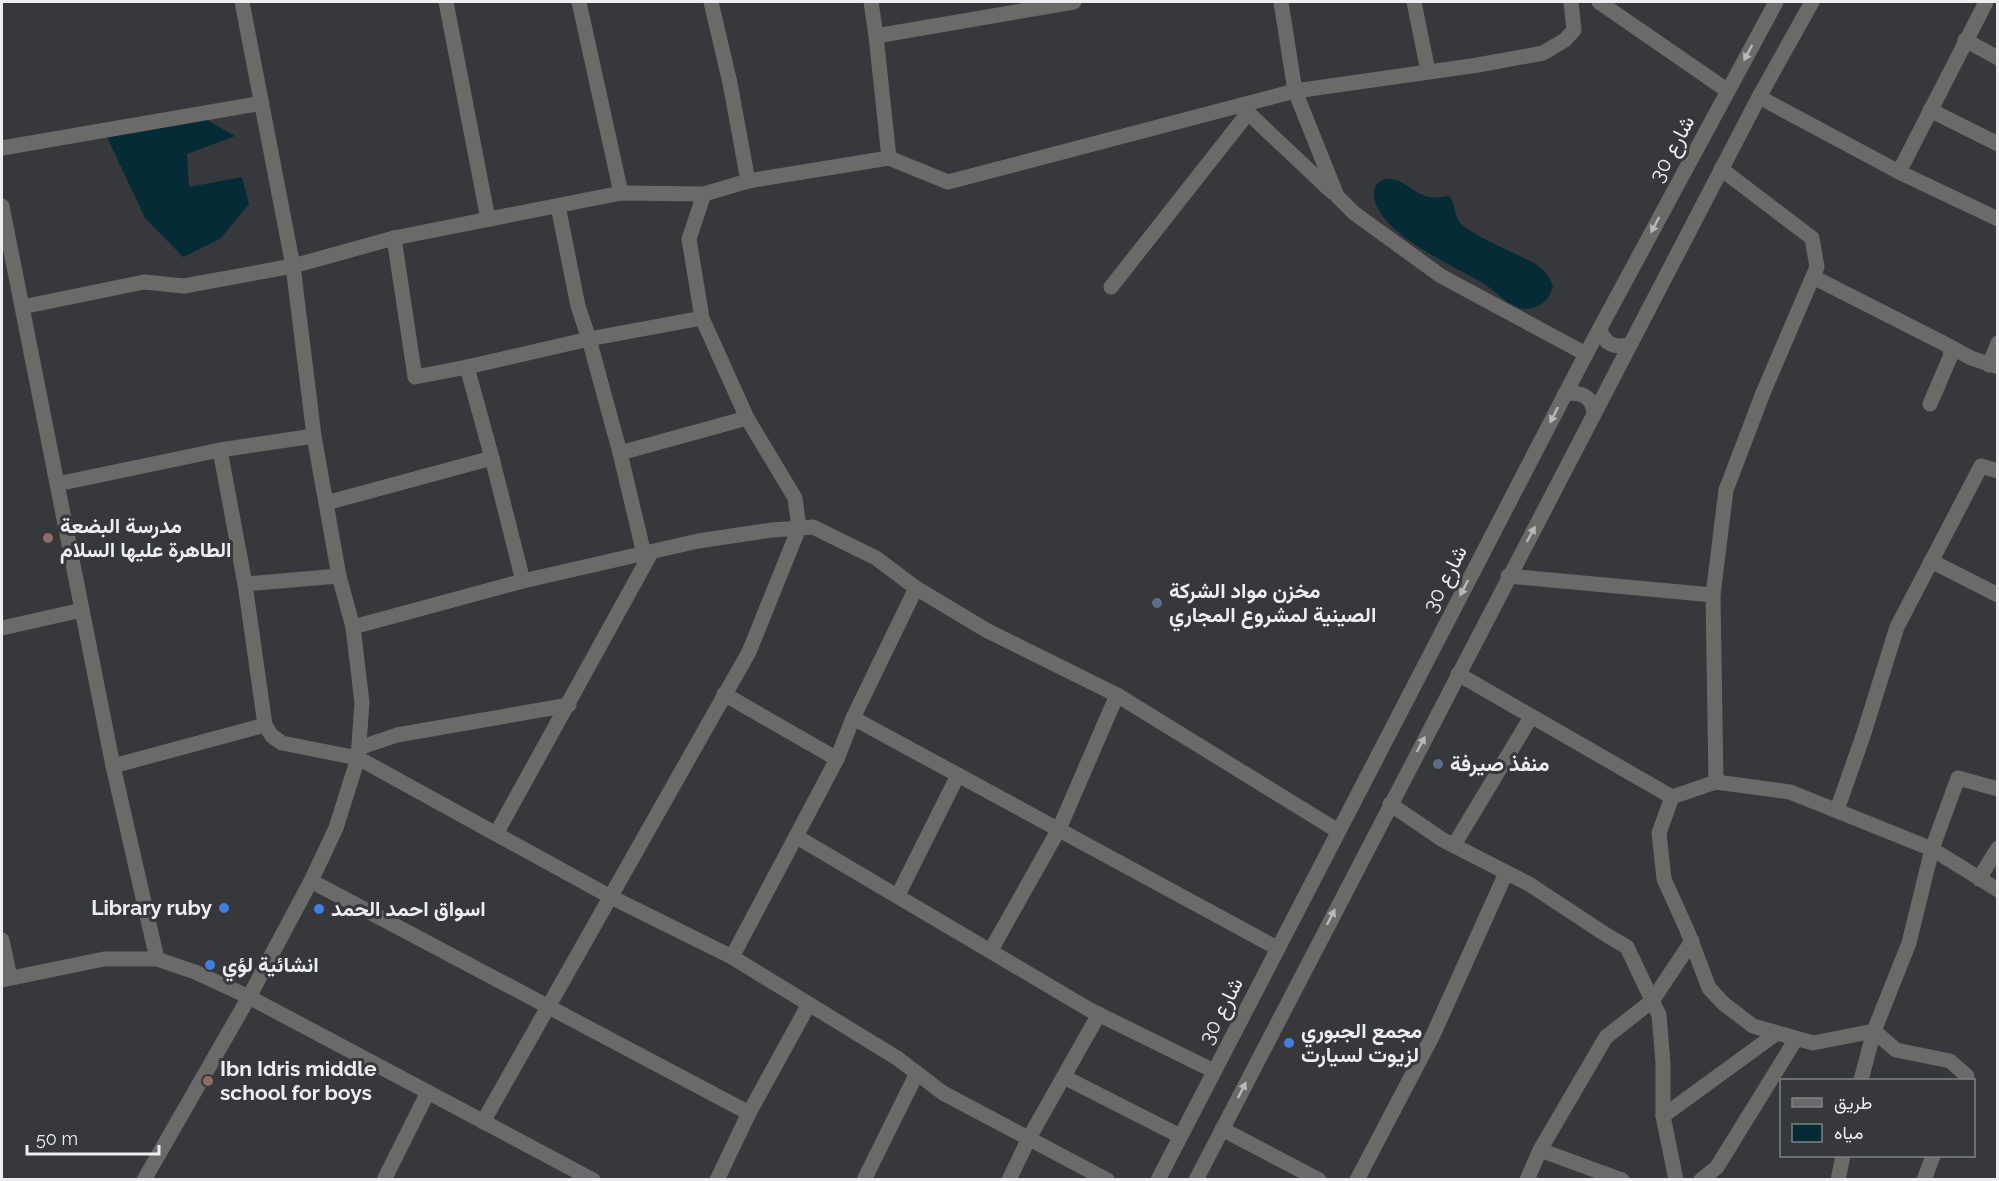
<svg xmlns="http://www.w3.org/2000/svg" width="1999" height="1181" viewBox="0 0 1999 1181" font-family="Raleway,Vazirmatn,sans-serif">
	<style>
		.water { fill: #052b36 }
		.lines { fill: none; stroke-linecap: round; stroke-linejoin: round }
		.minor { stroke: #6b6a68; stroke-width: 15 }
		.oneway { fill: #b9b9ba }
		.education-dot { fill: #8d6e63; stroke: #36383c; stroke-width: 2 }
		.service-dot { fill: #5c6f8a; stroke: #36383c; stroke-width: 2 }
		.shop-dot { fill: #3f7fe0; stroke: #36383c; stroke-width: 2 }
		.labels { text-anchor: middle; stroke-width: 6; stroke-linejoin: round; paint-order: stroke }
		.street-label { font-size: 21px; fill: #edeef1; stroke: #36383c }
		.poi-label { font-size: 21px; font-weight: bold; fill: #edeef1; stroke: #36383c; text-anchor: start }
	</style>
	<rect width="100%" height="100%" fill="#36383c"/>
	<g class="water">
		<path d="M195 113 235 136 187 154 189 187 242 177 249 204 220 239 183 257 145 218 107 137Z"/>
		<path d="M1385 179C1403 177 1413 194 1429 197 1435 199 1443 196 1449 196 1457 204 1453 217 1462 225 1473 234 1495 244 1507 250 1526 260 1547 264 1553 287 1549 299 1541 308 1527 309 1512 310 1496 291 1484 284 1456 266 1372 232 1374 192 1375 185 1378 182 1385 179Z"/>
	</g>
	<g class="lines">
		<g class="minor">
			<path d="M446 2 488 219"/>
			<path d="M579 2 621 193"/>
			<path d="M711 2 730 83 748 181"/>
			<path d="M871 2 876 36 889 158"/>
			<path d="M1281 2 1295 91 1337 196 1354 213 1441 276 1586 354"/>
			<path d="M1414 2 1428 71"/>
			<path d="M1599 2 1728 91"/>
			<path d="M876 36 1074 2"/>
			<path d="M1965 40 1998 58"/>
			<path d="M1759 97 1899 172 1998 219"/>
			<path d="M1242 107 1332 192"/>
			<path d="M1930 110 1998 144"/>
			<path d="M2 148 262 103"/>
			<path d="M1899 172 1986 2"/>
			<path d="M2 206 113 766 157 959"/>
			<path d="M558 206 578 306 589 339 620 453 644 554"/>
			<path d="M394 238 415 377 467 367 589 339 702 318"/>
			<path d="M1813 277 1949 346 1951 355 1930 404"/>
			<path d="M1111 287 1248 113"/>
			<path d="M22 307 144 282 184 286 293 266 394 238 621 193 704 194 748 181 889 158 948 182 1295 91 1478 65 1543 53 1565 40 1574 30 1571 2"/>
			<path d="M1600 329C1604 344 1615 349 1630 344"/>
			<path d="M1949 346 1971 358 1998 367"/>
			<path d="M1989 365 1998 343"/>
			<path d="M467 367 492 458 523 581"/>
			<path d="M1565 394C1580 391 1592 396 1594 412"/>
			<path d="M220 450 245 584 265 725 272 736 282 743 358 758 609 896 732 957 897 1058 943 1093 1107 1180"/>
			<path d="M620 453 747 418"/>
			<path d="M57 484 220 450 314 436"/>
			<path d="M326 503 492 458"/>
			<path d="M1931 561 1998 595"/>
			<path d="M1508 576 1713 595"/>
			<path d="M245 584 339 576"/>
			<path d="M353 627 523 581 698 541 772 530 813 527 876 558 916 588 986 630 1117 695 1338 831"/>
			<path d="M2 628 82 610"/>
			<path d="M1458 674 1672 797 1716 782 1790 792 1932 849 1998 890"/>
			<path d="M724 694 837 759"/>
			<path d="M853 718 1277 948"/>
			<path d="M359 748 397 735 569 705"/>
			<path d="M113 766 265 725"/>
			<path d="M1716 782 1713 595 1726 490 1763 393 1817 267 1812 238 1721 169"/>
			<path d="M1672 797 1659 833 1664 879 1687 930 1709 988 1724 1004 1753 1026 1813 1043 1874 1031 1896 1050 1950 1061 1967 1076V1080"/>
			<path d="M1390 804 1443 840 1529 884 1608 936 1627 947 1659 1015 1663 1063V1116L1676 1180"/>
			<path d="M1837 810 1864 733 1897 627 1981 466 1998 471"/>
			<path d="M496 834 651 553"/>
			<path d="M797 837 1090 1010 1214 1071"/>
			<path d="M1454 845 1531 717"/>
			<path d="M1979 879 1998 848"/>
			<path d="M311 881 749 1113"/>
			<path d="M898 895 958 775"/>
			<path d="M2 940 10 977"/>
			<path d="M991 950 1059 829 1117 695"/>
			<path d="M732 957 837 759 853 718 916 588"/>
			<path d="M2 980 104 959H157L195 972 249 997 593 1180"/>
			<path d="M1064 1077 1180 1136"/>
			<path d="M1861 1080 1874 1031 1909 943 1932 849 1958 778 1998 789"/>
			<path d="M1663 1116 1777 1033"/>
			<path d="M483 1122 749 652 799 528 795 498 747 418 702 318 689 239 704 194"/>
			<path d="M1222 1129 1319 1180"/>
			<path d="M1540 1150 1606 1037 1652 1001 1692 941"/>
			<path d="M144 1180 249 997 311 881 336 828 358 758 362 703 353 627 339 576 314 436 293 266 242 2"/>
			<path d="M384 1180 428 1092"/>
			<path d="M717 1180 749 1113 809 1004"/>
			<path d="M864 1180 917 1073"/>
			<path d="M1009 1180 1029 1138 1099 1014"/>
			<path d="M1158 1180 1586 354 1776 2"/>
			<path d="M1196 1180 1759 97 1812 2"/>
			<path d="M1357 1180 1433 1035 1506 873"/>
			<path d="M1527 1180 1540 1150 1622 1180"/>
			<path d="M1701 1180 1717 1167 1796 1039"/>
			<path d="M1838 1180 1843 1156"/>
			<path d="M1924 1180 1933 1156"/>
		</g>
	</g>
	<defs><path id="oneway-solid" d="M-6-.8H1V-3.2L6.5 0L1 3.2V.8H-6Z" transform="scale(1.5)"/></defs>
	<g class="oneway">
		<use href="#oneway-solid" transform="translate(1748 53) rotate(118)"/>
		<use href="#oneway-solid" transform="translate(1655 225) rotate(118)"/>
		<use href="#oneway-solid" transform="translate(1554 415) rotate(117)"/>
		<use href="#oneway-solid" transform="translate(1531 534) rotate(-62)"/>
		<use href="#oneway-solid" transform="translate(1464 588) rotate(117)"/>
		<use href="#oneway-solid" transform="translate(1421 744) rotate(-62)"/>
		<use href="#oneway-solid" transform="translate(1331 917) rotate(-63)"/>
		<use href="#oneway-solid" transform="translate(1242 1090) rotate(-63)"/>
	</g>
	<g class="education-dot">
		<circle cx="48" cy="538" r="6"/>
		<circle cx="208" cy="1081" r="6"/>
	</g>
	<g class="service-dot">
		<circle cx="1157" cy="603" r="6"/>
		<circle cx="1438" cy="764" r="6"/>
	</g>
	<g class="shop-dot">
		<circle cx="224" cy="908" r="6"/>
		<circle cx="319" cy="909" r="6"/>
		<circle cx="210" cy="965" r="6"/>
		<circle cx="1289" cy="1043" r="6"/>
	</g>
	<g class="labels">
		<g class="street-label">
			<text transform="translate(1672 149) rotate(-62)" y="7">شارع 30</text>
			<text transform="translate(1445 579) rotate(-63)" y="7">شارع 30</text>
			<text transform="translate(1221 1011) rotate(-63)" y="7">شارع 30</text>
		</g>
		<g class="poi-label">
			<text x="60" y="533">مدرسة البضعة<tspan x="60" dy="24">الطاهرة عليها السلام</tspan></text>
			<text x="1169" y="598">مخزن مواد الشركة<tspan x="1169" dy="24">الصينية لمشروع المجاري</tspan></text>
			<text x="1450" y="771">منفذ صيرفة</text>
			<text x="212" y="915" text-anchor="end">Library ruby</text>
			<text x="331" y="916">اسواق احمد الحمد</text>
			<text x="222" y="972">انشائية لؤي</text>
			<text x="1301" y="1038">مجمع الجبوري<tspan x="1301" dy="24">لزيوت لسيارت</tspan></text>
			<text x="220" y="1076">Ibn Idris middle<tspan x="220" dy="24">school for boys</tspan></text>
		</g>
	</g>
	<rect width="1999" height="1181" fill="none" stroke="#edeef1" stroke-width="6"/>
	<rect x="1780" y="1079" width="195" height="78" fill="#36383c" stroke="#7f8184" stroke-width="1.5"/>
	<rect x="1792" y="1098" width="30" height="9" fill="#6b6a68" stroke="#7f8184" stroke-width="1.5"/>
	<text x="1834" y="1109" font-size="18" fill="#edeef1">طريق</text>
	<rect x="1792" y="1124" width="30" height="18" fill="#052b36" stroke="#7f8184" stroke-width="1.5"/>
	<text x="1834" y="1139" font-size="18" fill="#edeef1">مياه</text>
	<path d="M27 1145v9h132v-9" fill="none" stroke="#edeef1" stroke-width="3"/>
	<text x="36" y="1145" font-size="18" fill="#edeef1" stroke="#36383c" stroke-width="4.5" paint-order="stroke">50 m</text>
</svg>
